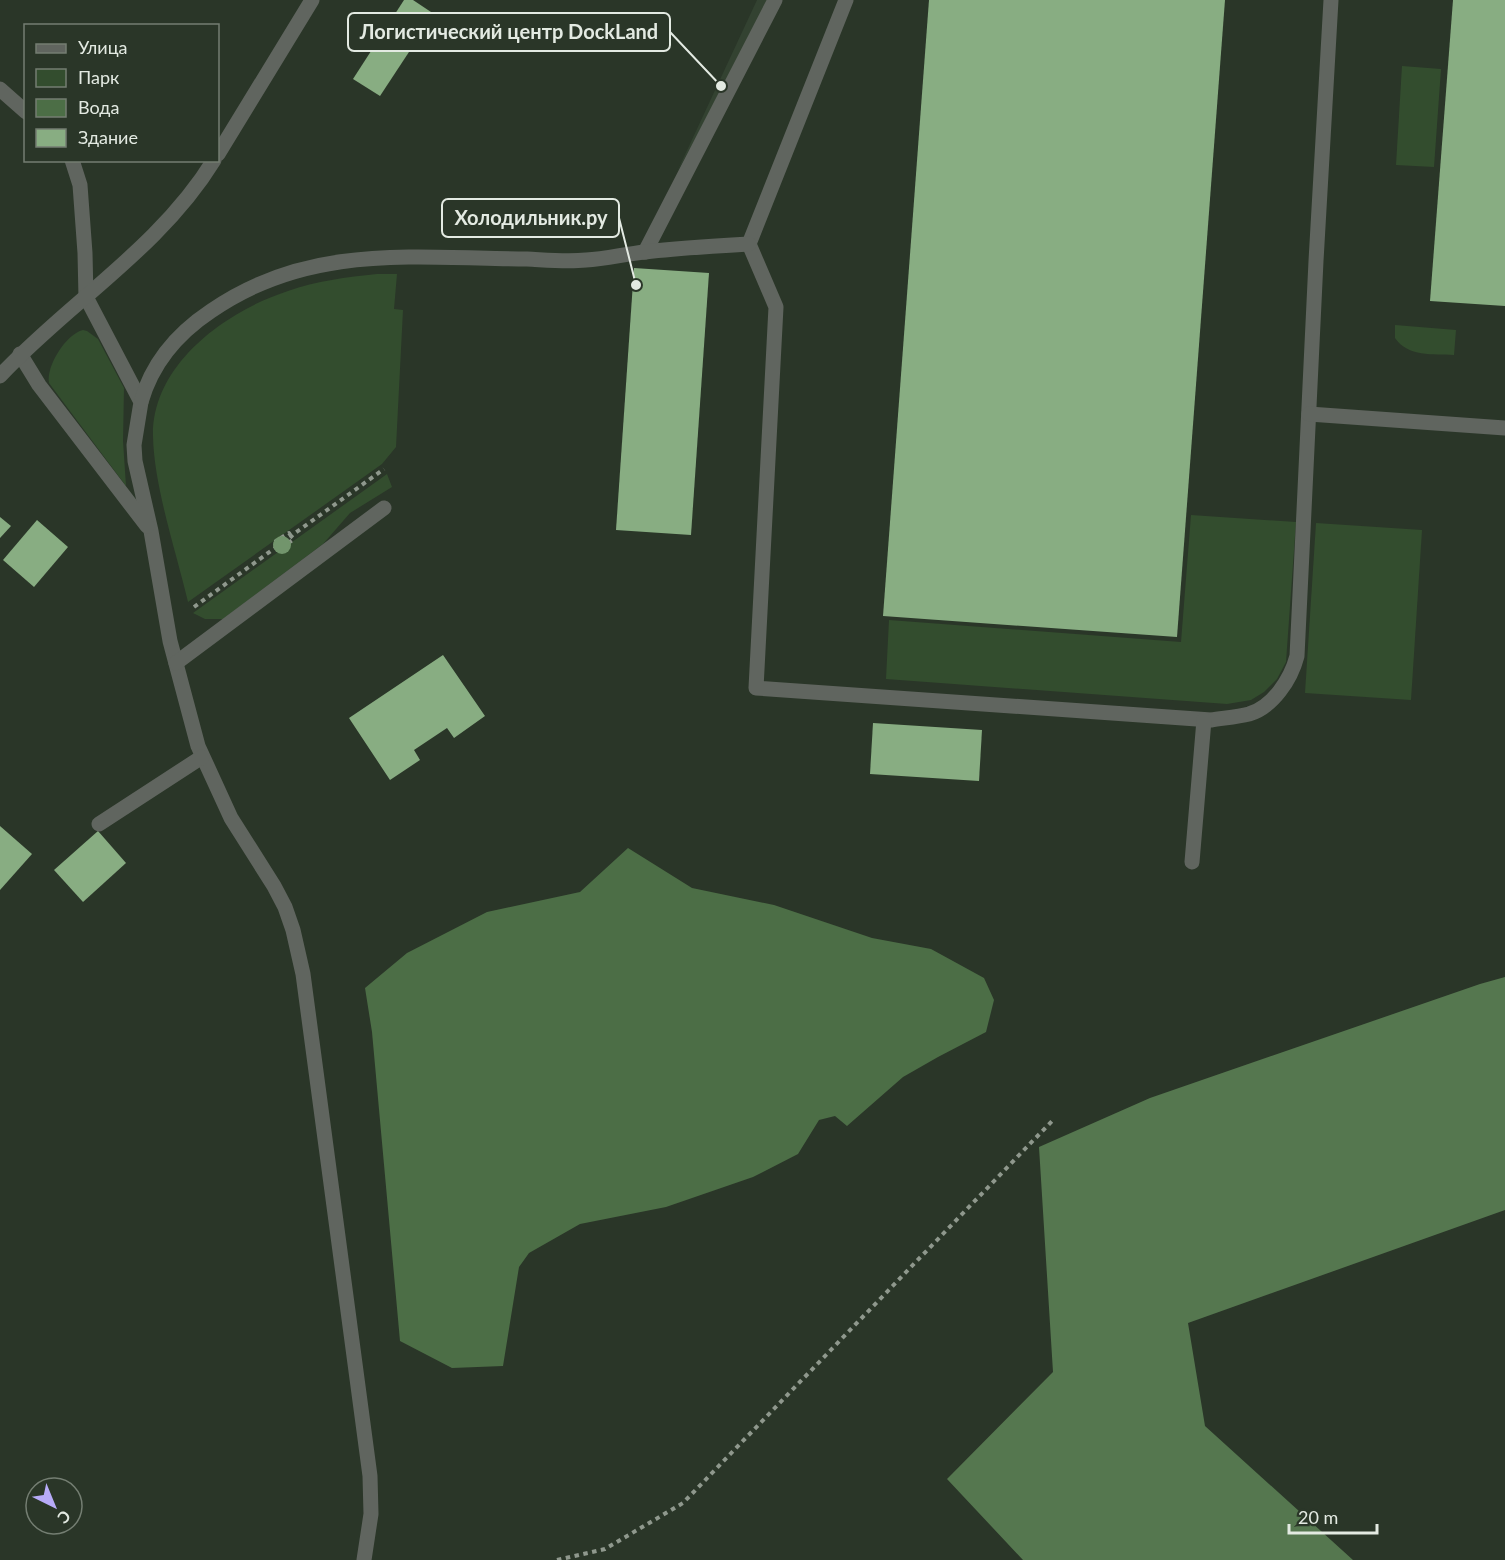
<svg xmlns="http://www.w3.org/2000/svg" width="1505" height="1560" viewBox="0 0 1505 1560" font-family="Lato,sans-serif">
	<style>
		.built { fill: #334231 }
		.green { fill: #334d2e }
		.forest { fill: #55774f }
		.water { fill: #4c6e46 }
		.building { fill: #88ad82 }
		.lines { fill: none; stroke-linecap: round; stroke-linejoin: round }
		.path { stroke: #8f988d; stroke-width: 4; stroke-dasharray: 4.5 4.5; stroke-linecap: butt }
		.minor { stroke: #60655f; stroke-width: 15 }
		.tree { fill: #72956c }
		.leader { fill: none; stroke: #e3eae2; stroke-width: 2 }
		.callout-dot { fill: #e3eae2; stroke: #2a3628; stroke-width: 2 }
		.callout { fill: #2a3628; stroke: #e3eae2; stroke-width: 2 }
		.callout-label { font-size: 20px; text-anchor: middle; font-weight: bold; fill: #e3eae2 }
	</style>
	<rect width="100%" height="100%" fill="#2a3628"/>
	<path class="built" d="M757 0H772L677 172Z"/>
	<g class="green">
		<path d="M1402 66 1441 69 1434 167 1396 165Z"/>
		<path d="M377 274H397L394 309 403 310 396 447 382 464 188 602C176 551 154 487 153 436 152 364 226 311 288 291 316 281 347 277 377 274Z"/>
		<path d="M1395 325 1456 330 1454 355C1433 354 1408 357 1395 338Z"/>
		<path d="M83 330 87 331 98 339 124 388 123 441 126 486 49 383C46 366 66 334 83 330Z"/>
		<path d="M387 474 392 487 350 513 323 544 223 619H205L193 613Z"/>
		<path d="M1191 515 1296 522 1286 662 1277 679 1264 692 1251 700 1227 704 886 679 889 620 1181 642Z"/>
		<path d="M1316 523 1422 530 1411 700 1305 693Z"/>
	</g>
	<path class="forest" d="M1505 977V1210L1188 1323 1205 1426 1353 1560H1023L947 1479 1053 1372 1039 1147 1150 1098 1480 984Z"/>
	<path class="water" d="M628 848 692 888 774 905 872 938 931 949 984 978 994 1000 986 1032 938 1057 903 1077 847 1126 835 1116 819 1120 798 1154 753 1177 666 1207 580 1224 529 1253 519 1267 503 1366 452 1368 400 1341 372 1032 365 988 407 953 487 912 580 892Z"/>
	<g class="building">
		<path d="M404 0H413L434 14 380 96 353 79Z"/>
		<path d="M929 0H1225L1177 637 883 616Z"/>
		<path d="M1453 0H1505V306L1430 301Z"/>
		<path d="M634 268 709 273 691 535 616 530Z"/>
		<path d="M0 517 11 526 0 538Z"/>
		<path d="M37 520 68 547 34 587 3 560Z"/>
		<path d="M443 655 485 716 454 738 447 728 414 750 420 760 390 780 349 718Z"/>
		<path d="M873 723 982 730 979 781 870 774Z"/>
		<path d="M0 826 32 854 0 890Z"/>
		<path d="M98 831 126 863 83 902 54 870Z"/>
	</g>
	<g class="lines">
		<g class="path">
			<path d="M291 536 289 533 276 541 281 548 294 539 291 536 384 469"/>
			<path d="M194 607 279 545"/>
			<path d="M557 1560 605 1549 683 1503 1053 1120"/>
		</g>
		<g class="minor">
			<path d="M846 0 749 244 776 307 756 688 1211 720C1223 718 1237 717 1249 714 1273 707 1291 679 1297 656L1316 261 1331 0"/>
			<path d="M0 89 26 112"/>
			<path d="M218 154 312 0"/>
			<path d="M72 160 80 185 85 253 86 297 141 402 134 445 135 461 151 531 170 641 198 746 231 818 274 886 285 907 293 930 303 974 370 1476 371 1514 364 1560"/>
			<path d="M645 252 775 0"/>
			<path d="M20 354 39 385 147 526"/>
			<path d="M0 376C68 303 160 248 214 160"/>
			<path d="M141 402C152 363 178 333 211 311 309 243 415 258 527 259 547 260 567 262 586 260 606 259 625 254 645 252 679 248 714 246 749 244"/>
			<path d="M1309 414 1505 428"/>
			<path d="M176 663 384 508"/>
			<path d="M99 824 202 757"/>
			<path d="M1192 862 1204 720"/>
		</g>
	</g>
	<circle class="tree" cx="282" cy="545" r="9"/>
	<path class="leader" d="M721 86L670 32M636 285L619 218"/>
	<g class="callout-dot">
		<circle cx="721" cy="86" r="6"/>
		<circle cx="636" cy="285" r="6"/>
	</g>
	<g class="callout">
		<rect x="348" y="13" width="322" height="38" rx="6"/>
		<rect x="442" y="199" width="177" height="38" rx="6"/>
	</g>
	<g class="callout-label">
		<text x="509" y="39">Логистический центр DockLand</text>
		<text x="531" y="225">Холодильник.ру</text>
	</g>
	<rect x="24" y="24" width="195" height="138" fill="#2a3628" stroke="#747e72" stroke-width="1.5"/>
	<rect x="36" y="44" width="30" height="9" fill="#60655f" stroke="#747e72" stroke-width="1.5"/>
	<text x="78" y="54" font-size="18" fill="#e3eae2">Улица</text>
	<rect x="36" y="69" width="30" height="18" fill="#334d2e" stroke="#747e72" stroke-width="1.5"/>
	<text x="78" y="84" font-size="18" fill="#e3eae2">Парк</text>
	<rect x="36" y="99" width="30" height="18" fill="#4c6e46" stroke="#747e72" stroke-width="1.5"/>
	<text x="78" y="114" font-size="18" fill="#e3eae2">Вода</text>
	<rect x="36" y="129" width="30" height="18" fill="#88ad82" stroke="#747e72" stroke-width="1.5"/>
	<text x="78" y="144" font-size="18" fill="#e3eae2">Здание</text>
	<g transform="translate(54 1506) rotate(137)"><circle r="28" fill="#2a3628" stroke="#747e72" stroke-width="1.5"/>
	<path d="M0-4.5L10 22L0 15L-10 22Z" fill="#b7abf8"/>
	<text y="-9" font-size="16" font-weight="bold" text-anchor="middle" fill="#e3eae2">С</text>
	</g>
	<path d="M1289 1524v9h88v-9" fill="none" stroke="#e3eae2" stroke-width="3"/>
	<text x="1298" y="1524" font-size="18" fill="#e3eae2" stroke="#2a3628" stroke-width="4.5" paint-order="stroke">20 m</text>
</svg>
